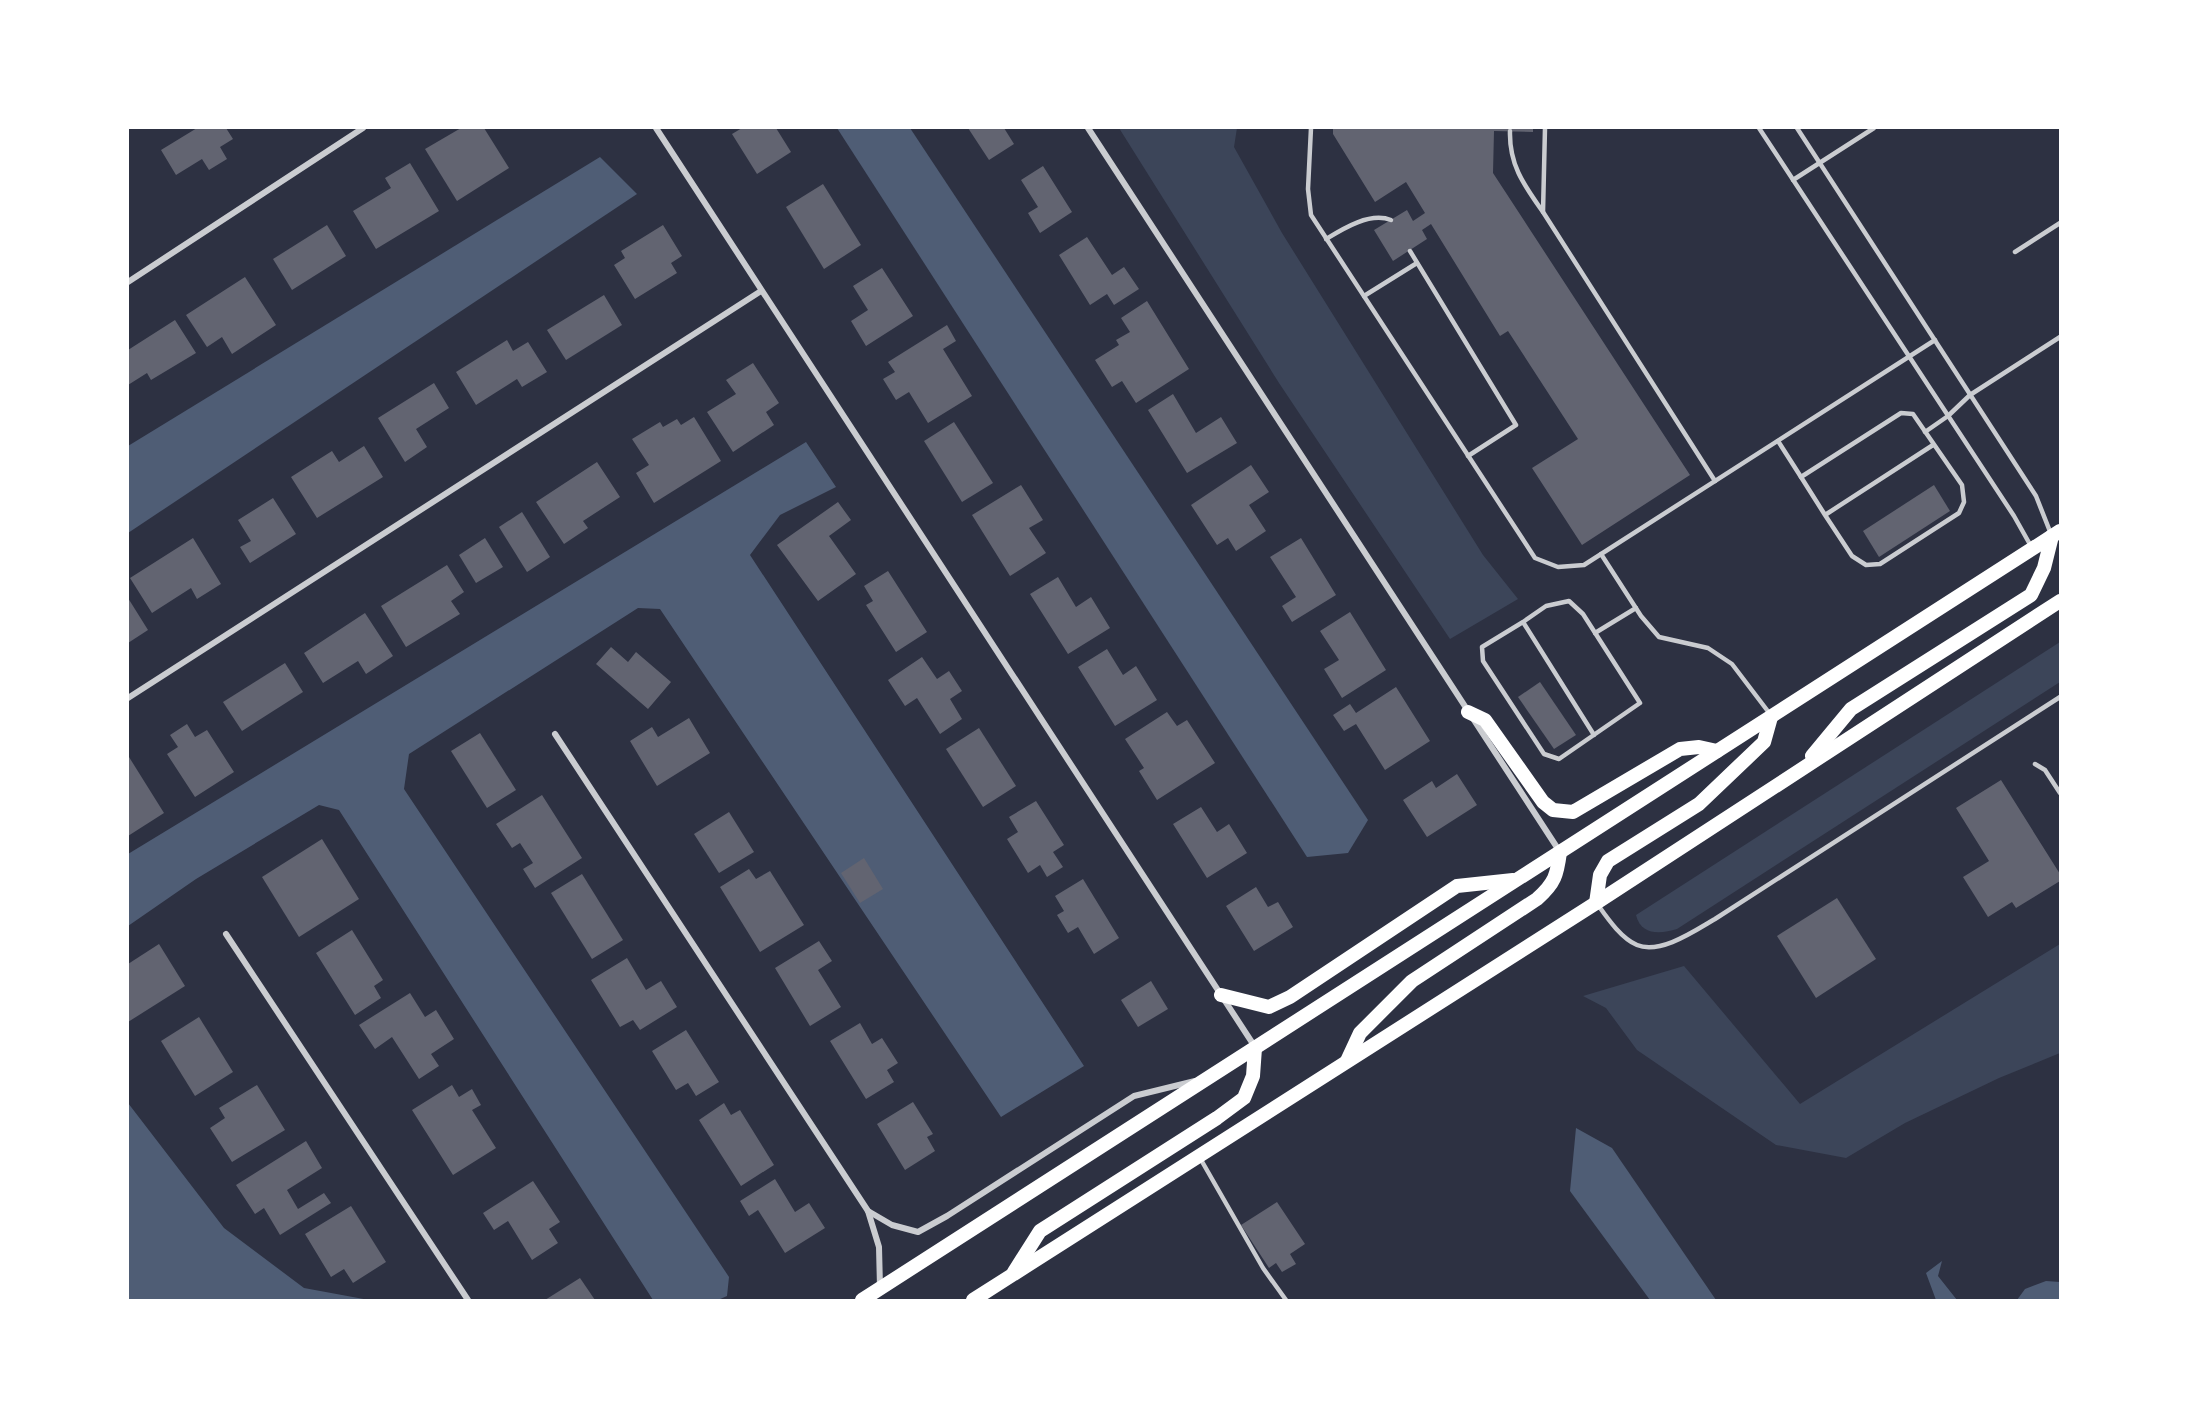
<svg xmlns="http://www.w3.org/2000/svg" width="2188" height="1428" viewBox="0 0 2188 1428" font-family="Signika,sans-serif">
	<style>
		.green { fill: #3c4559 }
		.water { fill: #4f5d75 }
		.building { fill: #626471 }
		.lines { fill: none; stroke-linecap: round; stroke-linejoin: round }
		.service { stroke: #caccd0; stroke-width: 4.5 }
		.minor { stroke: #caccd0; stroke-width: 6 }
		.trunk { stroke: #fff; stroke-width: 14 }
	</style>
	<rect width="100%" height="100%" fill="#2d3142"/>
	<g class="green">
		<path d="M1119 128H1237L1234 147 1282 233 1483 555 1518 599 1450 639 1279 383Z"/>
		<path d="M2060 642V682L1677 929C1661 934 1641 936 1636 915Z"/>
		<path d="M2060 944V1053L1999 1078 1905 1123 1846 1158 1776 1145 1637 1050 1606 1008 1583 996 1684 966 1800 1104Z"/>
	</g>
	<g class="water">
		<path d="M837 128H910L1368 820 1348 853 1307 857Z"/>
		<path d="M600 157 637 194 128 533V446Z"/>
		<path d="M806 442 836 487 780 515 750 555 1084 1066 1001 1117 660 609 638 608 409 754 404 789 729 1277 727 1296 718 1300H653L339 810 319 805 196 879 128 926V854Z"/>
		<path d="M128 1103 224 1228 304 1288 369 1300H128Z"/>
		<path d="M1576 1128 1612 1148 1716 1300H1650L1570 1191Z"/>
		<path d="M1942 1261 1938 1276 1957 1300H1936L1926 1273Z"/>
		<path d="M2046 1281 2060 1282V1300H2017L2025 1289Z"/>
	</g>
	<g class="building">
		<path d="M197 128H226L233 139 220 147 227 159 209 170 202 159 176 175 161 150Z"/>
		<path d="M461 128H484L509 168 457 201 425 149Z"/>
		<path d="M742 128H776L791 152 757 174 732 134Z"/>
		<path d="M968 128H1004L1014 144 989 160Z"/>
		<path d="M1333 128H1533V132L1494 131 1493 173 1690 475 1582 545 1532 468 1578 439 1508 331 1500 336 1431 224 1422 230 1427 239 1393 261 1374 230 1407 210 1413 221 1425 213 1406 182 1375 202 1333 134Z"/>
		<path d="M410 163 439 211 376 249 353 211 391 188 385 178Z"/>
		<path d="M1043 166 1072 212 1040 233 1028 213 1038 207 1021 180Z"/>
		<path d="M823 184 861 245 824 269 786 207Z"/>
		<path d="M327 225 346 256 292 290 273 259Z"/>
		<path d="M663 225 682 256 671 263 677 273 635 299 614 265 625 258 621 251Z"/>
		<path d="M1087 237 1112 275 1124 267 1139 289 1114 305 1107 294 1090 305 1059 255Z"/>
		<path d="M882 268 913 316 866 346 851 321 868 310 853 286Z"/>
		<path d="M245 277 276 325 232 354 222 337 207 347 186 315Z"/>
		<path d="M604 295 622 325 566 360 547 330Z"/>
		<path d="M1147 301 1189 369 1136 403 1122 381 1112 387 1095 360 1119 345 1116 340 1130 332 1121 318Z"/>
		<path d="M175 320 196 353 151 380 147 373 128 385V350Z"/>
		<path d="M947 325 956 341 943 349 972 396 928 423 909 392 896 400 883 379 895 372 888 362Z"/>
		<path d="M507 340 513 351 528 342 547 372 522 387 517 379 476 405 456 372Z"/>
		<path d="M753 363 779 403 766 412 774 425 733 452 707 412 736 394 726 380Z"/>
		<path d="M434 383 449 408 416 429 427 447 405 462 378 418Z"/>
		<path d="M1173 394 1196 433 1221 417 1237 443 1187 473 1148 410Z"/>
		<path d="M694 417 721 461 654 503 636 473 649 465 632 439 660 422 663 427 677 419 681 425Z"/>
		<path d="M954 422 993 483 962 502 924 441Z"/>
		<path d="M364 446 383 477 317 518 291 477 332 451 339 462Z"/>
		<path d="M597 462 620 497 583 521 588 528 564 544 536 502Z"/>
		<path d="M1251 465 1269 492 1249 505 1266 531 1236 551 1228 538 1217 545 1191 505Z"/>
		<path d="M1021 485 1043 520 1029 528 1046 553 1010 576 972 515Z"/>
		<path d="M1934 485 1950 511 1879 557 1863 531Z"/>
		<path d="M273 498 296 534 250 563 240 547 251 541 238 520Z"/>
		<path d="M838 502 851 520 829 536 856 574 818 601 777 545Z"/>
		<path d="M522 512 550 557 527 572 499 527Z"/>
		<path d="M193 538 221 584 197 599 191 588 152 613 130 578Z"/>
		<path d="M485 538 503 567 476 583 459 555Z"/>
		<path d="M1301 538 1336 595 1292 622 1282 606 1296 597 1270 557Z"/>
		<path d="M447 565 464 592 451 601 460 614 406 647 381 606Z"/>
		<path d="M888 571 927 632 896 652 866 605 873 601 864 586Z"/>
		<path d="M1058 577 1076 607 1091 597 1110 628 1068 654 1030 594Z"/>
		<path d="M128 598 148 630 128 643Z"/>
		<path d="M1350 612 1386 670 1342 698 1324 669 1339 660 1320 631Z"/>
		<path d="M365 613 393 656 366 674 358 661 323 683 304 653Z"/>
		<path d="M611 647 628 662 636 652 671 682 648 709 596 664Z"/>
		<path d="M1107 649 1123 675 1136 666 1157 700 1115 726 1078 667Z"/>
		<path d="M922 657 937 679 949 671 962 691 950 699 962 719 940 734 917 698 905 706 888 680Z"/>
		<path d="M285 663 303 692 242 731 223 702Z"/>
		<path d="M1540 682 1576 735 1554 749 1518 697Z"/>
		<path d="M1396 687 1430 741 1385 770 1356 724 1344 731 1333 715 1350 704 1356 713Z"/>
		<path d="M1167 712 1177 726 1187 720 1215 763 1157 800 1139 771 1144 768 1125 739Z"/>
		<path d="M689 718 710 753 657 786 630 741 652 727 658 737Z"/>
		<path d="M187 724 195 737 207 730 234 772 195 797 167 754 178 747 170 735Z"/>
		<path d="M979 728 1016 786 983 807 946 749Z"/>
		<path d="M480 733 516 790 487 808 451 751Z"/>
		<path d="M129 757 164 813 128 836V758Z"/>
		<path d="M1457 774 1477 805 1427 837 1403 800 1432 781 1436 788Z"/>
		<path d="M2001 780 2060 874V881L2016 908 2012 902 1988 917 1963 877 1989 861 1956 808Z"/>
		<path d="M542 795 582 858 535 888 523 869 533 863 520 843 512 848 496 824Z"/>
		<path d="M1036 801 1064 845 1053 852 1063 867 1047 877 1040 865 1028 873 1007 839 1018 832 1009 817Z"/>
		<path d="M1201 807 1217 832 1229 824 1247 853 1207 878 1173 824Z"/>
		<path d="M729 812 754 852 719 873 694 834Z"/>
		<path d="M322 839 359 899 299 937 262 877Z"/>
		<path d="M864 858 883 889 860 903 841 873Z"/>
		<path d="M749 869 756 879 770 871 804 925 760 952 720 887Z"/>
		<path d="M582 874 623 940 592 959 551 893Z"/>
		<path d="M1083 879 1119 938 1094 954 1078 927 1068 933 1057 915 1064 911 1055 896Z"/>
		<path d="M1256 887 1268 907 1278 902 1293 927 1254 951 1226 906Z"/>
		<path d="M1837 898 1876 959 1816 998 1777 936Z"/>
		<path d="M352 930 383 980 374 986 381 998 355 1015 316 953Z"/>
		<path d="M819 941 832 961 818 970 841 1007 810 1026 775 968Z"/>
		<path d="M159 944 185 986 128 1022V964Z"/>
		<path d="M627 958 646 990 661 981 677 1007 640 1030 633 1020 620 1027 591 980Z"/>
		<path d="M1151 981 1168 1009 1138 1027 1121 1000Z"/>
		<path d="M410 993 425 1017 436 1010 454 1039 431 1054 439 1066 419 1079 392 1037 375 1049 359 1025Z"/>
		<path d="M199 1017 233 1072 195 1096 161 1041Z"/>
		<path d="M860 1023 872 1044 882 1038 898 1063 887 1070 894 1082 866 1099 830 1041Z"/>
		<path d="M686 1030 719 1082 696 1096 688 1083 676 1090 652 1051Z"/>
		<path d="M257 1085 285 1130 232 1162 210 1128 225 1118 219 1108Z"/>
		<path d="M452 1085 459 1097 472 1089 481 1105 472 1110 496 1148 453 1175 412 1110Z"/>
		<path d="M913 1102 933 1134 927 1137 935 1151 905 1170 877 1124Z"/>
		<path d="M724 1103 731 1115 740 1110 774 1165 741 1186 699 1120Z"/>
		<path d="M306 1141 322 1168 287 1190 298 1209 324 1193 331 1203 280 1235 264 1208 255 1214 236 1185Z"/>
		<path d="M775 1179 795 1212 809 1203 825 1228 785 1253 758 1210 749 1216 740 1201Z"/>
		<path d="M533 1181 560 1222 549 1229 558 1243 532 1260 508 1221 494 1230 483 1213Z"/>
		<path d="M1277 1202 1305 1244 1290 1254 1296 1264 1282 1272 1276 1263 1269 1268 1241 1225Z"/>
		<path d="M351 1206 386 1262 353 1283 344 1269 331 1277 305 1234Z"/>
		<path d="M580 1278 595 1300H545Z"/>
	</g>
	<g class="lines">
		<g class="service">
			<path d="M1311 128 1308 189 1311 215 1535 558 1558 567 1584 565 1935 340"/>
			<path d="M1545 128 1543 212 1715 481"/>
			<path d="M1759 128 2014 516 2032 548"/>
			<path d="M1797 128 2036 496 2051 534"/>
			<path d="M1510 131C1509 165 1524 185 1543 212"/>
			<path d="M1793 180 1874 128"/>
			<path d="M1326 239C1344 228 1370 212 1391 220"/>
			<path d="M1410 251 1516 425 1468 456"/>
			<path d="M2015 252 2060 223"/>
			<path d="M1364 296 1417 263"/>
			<path d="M1925 432 1948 416 1970 395 2060 337"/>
			<path d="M1778 441 1801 477"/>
			<path d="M1825 515 1852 556 1866 565 1880 564 1959 513 1964 502 1962 485 1913 414 1901 413 1801 477 1825 515 1933 445"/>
			<path d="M1601 554 1641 616 1659 637 1708 648 1732 664 1770 714"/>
			<path d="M1523 622 1482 647 1483 661 1544 754 1559 759 1640 703 1583 614 1569 601 1546 606 1523 622 1594 735"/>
			<path d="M1595 633 1636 608"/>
			<path d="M2035 764 2045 770 2060 793"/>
			<path d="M1598 905C1608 919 1621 938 1637 945 1660 955 1696 930 1715 919L2060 697"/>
			<path d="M1200 1158 1263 1268 1286 1300"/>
		</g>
		<g class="minor">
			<path d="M656 128 1255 1047"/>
			<path d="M1088 128 1560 852"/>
			<path d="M128 282 363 128"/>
			<path d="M128 698 761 291"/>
			<path d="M555 734 868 1211 879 1247 880 1287"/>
			<path d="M226 934 468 1300"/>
			<path d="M868 1211 892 1225 918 1232 947 1216 1134 1096 1195 1081"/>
		</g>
		<g class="trunk">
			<path d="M1468 712 1485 720 1543 802 1553 810 1573 812 1680 749 1699 747 1717 751"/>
			<path d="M1812 756 1851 709 2031 595 2044 568 2052 536"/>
			<path d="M1596 903 1600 875 1608 861 1699 804 1764 742 1771 717"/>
			<path d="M1221 995 1269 1007 1290 997 1457 886 1513 880"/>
			<path d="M1347 1061 1360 1033 1412 981 1537 899C1555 883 1557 875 1560 852"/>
			<path d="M1014 1272 1040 1231 1217 1118 1244 1098 1253 1076 1255 1048"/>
			<path d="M862 1300 2060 531"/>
			<path d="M973 1300 1596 903 2060 601"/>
		</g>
	</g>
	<rect width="2188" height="1428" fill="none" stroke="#ffffff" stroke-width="258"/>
</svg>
